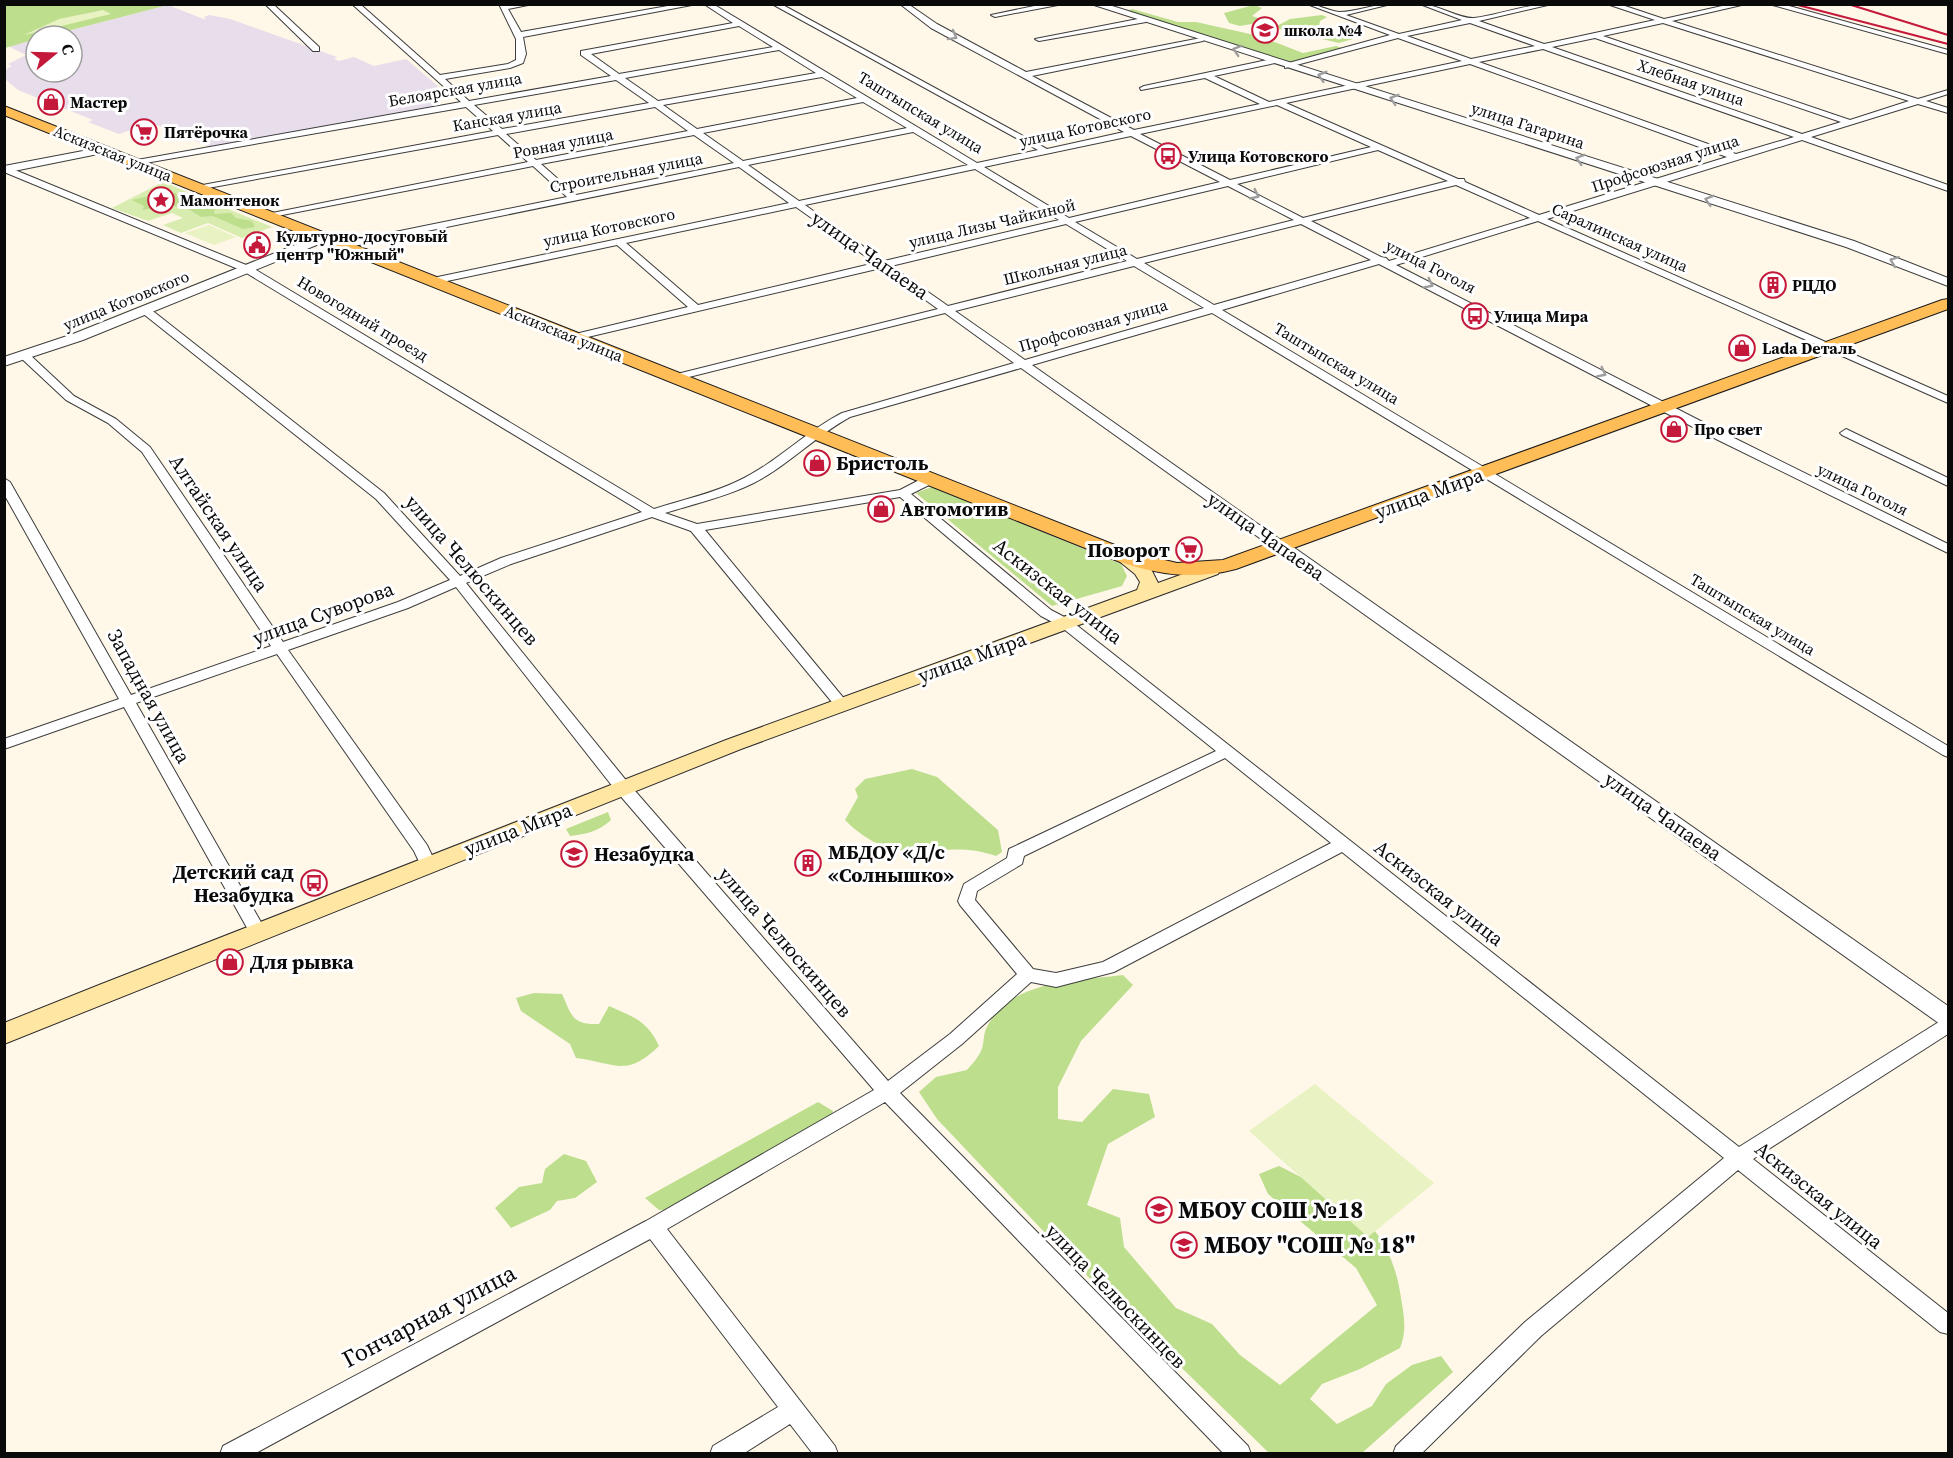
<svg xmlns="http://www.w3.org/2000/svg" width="1953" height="1458" viewBox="0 0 1953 1458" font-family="'Source Serif 4',serif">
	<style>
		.industrial { fill: #e7ddeb }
		.green { fill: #d8ecaf }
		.forest { fill: #bdde8d }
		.pitch { fill: #e9f2c2 }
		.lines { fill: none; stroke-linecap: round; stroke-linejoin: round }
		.minor-casing { stroke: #3d3d3d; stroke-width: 2 }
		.tertiary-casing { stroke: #3d3d3d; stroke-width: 2 }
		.secondary-casing { stroke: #2c2c2c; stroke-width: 2 }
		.primary-casing { stroke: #1b1b1b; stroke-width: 2 }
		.minor { fill: #fff; fill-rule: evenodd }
		.tertiary { fill: #fff; fill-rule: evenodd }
		.secondary { fill: #ffe7a3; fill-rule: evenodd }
		.primary { fill: #ffbd58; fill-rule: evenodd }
		.rail { stroke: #c4193b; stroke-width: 2 }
		.oneway { stroke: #9d9d9d }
		.labels { text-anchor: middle; stroke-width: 6; stroke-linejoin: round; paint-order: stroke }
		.far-poi-label { font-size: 16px; font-weight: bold; fill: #0a0a0a; stroke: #fff; text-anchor: start }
		.far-street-label { font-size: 16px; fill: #0a0a0a; stroke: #fff }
		.street-label { font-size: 20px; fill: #0a0a0a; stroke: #fff }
		.poi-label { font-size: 20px; font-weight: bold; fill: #0a0a0a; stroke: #fff; text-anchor: start }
		.near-poi-label { font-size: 24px; font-weight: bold; fill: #0a0a0a; stroke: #fff; text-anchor: start }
		.near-street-label { font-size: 24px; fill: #0a0a0a; stroke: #fff }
	</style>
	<rect width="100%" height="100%" fill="#fff7e8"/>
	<path class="industrial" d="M168 5 206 20 204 17 209 15 230 19 337 57 334 59 339 61 354 57 374 66 406 59 439 87 425 90 439 106 210 147 152 123 119 134 88 122 93 120 18 90 5 79V70L12 66 8 64 26 55 10 47 12 45 36 39V72H72V36H48Z"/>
	<path class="green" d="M163 182 272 227 242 238 208 223 181 233 163 225 183 218 172 213 148 221 112 208Z"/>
	<g class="forest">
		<path d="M4 5 163 4 168 5 48 36H36V39L5 48Z"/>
		<path d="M1254 5 1262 8 1252 16 1265 20 1263 22 1240 26 1229 23 1224 13Z"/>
		<path d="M1132 9 1178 22H1196L1259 36 1303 53 1336 46 1342 48 1288 64 1125 12Z"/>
		<path d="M1322 15 1327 17 1320 21 1319 26 1353 39 1339 43 1279 29 1277 26 1290 19Z"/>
		<path d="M151 190 176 193 179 201 206 204 201 208H215L214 214 231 213 236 218 252 221 255 227 243 229 213 216 201 217 184 206H167L142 210 144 206 132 200 153 195Z"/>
		<path d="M932 487 1121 564 1127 576 1122 586 1052 606 916 493Z"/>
		<path d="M912 769 937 777 998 830 1002 852 996 856C939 835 901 876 845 820L858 797 855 789 865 779Z"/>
		<path d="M608 812 611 820C598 832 586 834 570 836L566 829Z"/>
		<path d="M1123 975 1133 985 1081 1041 1058 1087V1119L1082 1122 1113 1089 1149 1094 1155 1117 1108 1144 1087 1205 1120 1218 1124 1247 1176 1308 1212 1324 1240 1355 1280 1385 1377 1305 1356 1268 1268 1194 1259 1174 1279 1166C1344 1199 1390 1220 1401 1298 1404 1316 1407 1331 1400 1348L1360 1369 1322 1384 1310 1399 1337 1424 1372 1406 1386 1384 1412 1365 1441 1356 1453 1372 1362 1453H1269L1066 1255 937 1119 919 1092 936 1077 967 1070C972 1064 978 1058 981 1051 984 1045 983 1036 986 1029 1009 979 1078 981 1123 975Z"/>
		<path d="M534 993 562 994C572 1016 572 1025 599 1024L609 1006C633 1017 647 1020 659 1046 626 1078 616 1063 576 1058L570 1044 521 1011 516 998Z"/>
		<path d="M818 1102 833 1111 828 1123 673 1211 659 1210 645 1198Z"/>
		<path d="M564 1154 586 1161 597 1182 575 1198 557 1201 550 1210 511 1228 495 1208 519 1187 542 1183 545 1169Z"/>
	</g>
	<g class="pitch">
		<path d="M103 10 111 14 24 35 59 19Z"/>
		<path d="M209 225 236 237 214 245 185 233Z"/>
		<path d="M1315 1084 1434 1183 1368 1237 1249 1131Z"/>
	</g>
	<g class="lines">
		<g class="minor-casing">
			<g id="minor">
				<path d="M265 4H273L319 47V51H313Z"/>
				<path d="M352 4H360L440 75 508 64 516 60V39L499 4H533L508 9 521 32 679 4H697L523 37 526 54 523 63 510 68 445 79 469 101 611 76 581 55V51L733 23 704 4H713L977 163 1038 150 772 4H781L1047 149 1124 132 931 28 900 4H908L937 24 1026 72 1206 37 1203 41 1032 76 1134 130 1260 104 1205 78 1141 90 1140 88 1144 86 1272 59 1275 63 1214 76 1269 102 1462 61 1398 38 1285 68V64L1390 35 1307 4C1318 4 1328 11 1339 12 1356 12 1374 4 1391 4L1346 15 1399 34 1462 20 1420 4C1438 4 1458 19 1474 18 1500 15 1525 4 1552 4L1479 21 1544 44 1655 20 1607 4H1619L1664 19 1731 4H1746L1672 21 1918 99 1948 90V94L1926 101 1948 108V113L1918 104 1811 137 1948 185V191L1802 140 1547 219 1948 396V403L1538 221 1396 265 1726 434 1948 544V553L1718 440 1379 264 1222 310 1948 746V757L1943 755 1212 313 1032 365 1285 543 1287 546 1285 549H1275L1021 368 850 417C813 437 783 471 745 487 720 498 691 505 665 513L697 524 900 490 927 476H935V482L911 494 1051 610 1070 620 1739 1147 1942 1020 1948 1018V1034L1753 1159 1948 1313V1334L1940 1332 1738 1170 1541 1336 1421 1454H1393L1396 1446 1525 1322 1724 1158 1342 852 1114 972 1056 987 1031 982 962 1044 900 1093 1248 1446 1251 1454H1224L885 1102 667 1229 835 1446 838 1454H813L790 1424 743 1454H710L713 1446 778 1407 650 1239 254 1454H220L223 1446 646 1221 874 1090 617 792 456 587 408 608 288 650 427 845 436 864 434 868H422L414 851 277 654 136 703 266 931 263 935H251L124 707 4 749V739L119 699 4 494V478L10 482 131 695 271 646 142 452 108 423 66 400 21 358V354H29L74 396 116 419 150 447 283 642 398 602 450 580 376 499 141 312V308H149L384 493 460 576 501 558 642 512 243 271 4 172V168H10L251 267 654 509C681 500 712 494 738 481 775 464 805 432 842 413L1014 363 945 313 677 380 671 377 673 375 938 309 881 268 575 340 570 337 571 335 688 307 617 245 433 284 428 281 433 278 789 203 739 167 344 248 341 247V243L567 197 533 166 267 218 262 215 528 162 498 135 197 190 192 187 493 131 466 107 134 165V161L137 160 461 102ZM1470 23 1535 46 1471 59 1407 36ZM1663 23 1909 101 1850 120 1603 36ZM739 26 773 47 619 74 591 54ZM1595 38 1841 122 1802 134 1552 47ZM1543 49 1794 137 1736 154 1479 62ZM779 50 816 73 658 101 625 78ZM1470 64 1727 157 1539 215 1465 182 1464 179H1458L1286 103ZM822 77 857 98 697 129 663 105ZM616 80 649 103 502 129 474 105ZM863 102 907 128 743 161 703 133ZM1277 105 1371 147 1230 180 1140 134ZM655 107 688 131 536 160 506 134ZM913 132 968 165 799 201 748 165ZM694 135 734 163 576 195 541 164ZM1131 136 1220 182 1069 218 984 167ZM1378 150 1448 181 1303 218 1237 184ZM975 169 1059 220 884 261 805 205ZM1456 185 1530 218 1389 261 1386 258 1381 257 1311 221ZM1228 186 1294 220 1137 259 1075 222ZM796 207 875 263 698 305 626 243ZM1066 224 1127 261 948 306 891 266ZM1301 224 1371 260 1214 305 1144 263ZM1134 266 1204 308 1025 360 955 311ZM900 497 1041 616 1060 626 1216 751 1009 849 1007 858 964 884 958 901 960 905 1017 974 950 1034 888 1081 629 784 466 583 511 564 652 517 691 531 836 707 841 709 848 704 846 701 705 530ZM1225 758 1331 843 1103 962 1056 973 1033 969 975 900 977 891 1022 864 1024 856Z"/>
				<path d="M1044 4H1063L995 17 991 15Z"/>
				<path d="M1769 4H1782L1948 50V54Z"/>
				<path d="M1143 18 1146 22 1039 41 1035 39Z"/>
				<path d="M1846 429 1948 478V486L1842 435 1840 433Z"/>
			</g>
		</g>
		<g class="tertiary-casing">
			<g id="tertiary">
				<path d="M1091 4H1106L1854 241 1948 278V286L1846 247Z"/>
				<path d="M104 147 110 150 108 152 4 173V166Z"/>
				<path d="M325 233 329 234V240L83 340 4 366V357L73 334Z"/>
				<path d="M1280 541 1286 542 1948 1006V1027L1940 1024 1274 550 1272 546 1274 542Z"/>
			</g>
		</g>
		<g class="secondary-casing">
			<path id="secondary" d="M1123 551 1150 567 1158 583 1211 564 1220 570 1218 574 741 749 4 1044V1023L99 985 726 740 1137 590 1140 582 1135 574 1114 557Z"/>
		</g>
		<g class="primary-casing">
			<path id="primary" d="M4 106 1135 553 1177 563 1223 560 1942 300 1948 299V309L1236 569C1195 580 1160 575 1120 562L4 115Z"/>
		</g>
		<use href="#minor" class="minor"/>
		<use href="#tertiary" class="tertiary"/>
		<use href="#secondary" class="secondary"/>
		<use href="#primary" class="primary"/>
		<g class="rail">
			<path d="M1794 4 1948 44"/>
			<path d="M1848 4 1948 35"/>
		</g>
	</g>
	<defs><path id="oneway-chevron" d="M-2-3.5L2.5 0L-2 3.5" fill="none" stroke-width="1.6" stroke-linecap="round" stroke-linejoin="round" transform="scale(1.5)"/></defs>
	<g class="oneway">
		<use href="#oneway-chevron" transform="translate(953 36) rotate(29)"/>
		<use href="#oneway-chevron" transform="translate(1237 50) rotate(-162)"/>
		<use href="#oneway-chevron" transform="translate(1322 76) rotate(-163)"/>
		<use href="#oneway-chevron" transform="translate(1394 99) rotate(-162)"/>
		<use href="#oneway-chevron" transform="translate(1580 159) rotate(-162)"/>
		<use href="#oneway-chevron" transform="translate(1255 195) rotate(27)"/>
		<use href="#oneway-chevron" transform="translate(1709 200) rotate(-163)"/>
		<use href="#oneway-chevron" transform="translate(1894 261) rotate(-159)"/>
		<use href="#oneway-chevron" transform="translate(1429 284) rotate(27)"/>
		<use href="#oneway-chevron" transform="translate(1602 373) rotate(27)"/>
	</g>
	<defs>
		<g id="school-ring" transform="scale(1.35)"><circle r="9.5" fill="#fff" stroke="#c4193b" stroke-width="1.5"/><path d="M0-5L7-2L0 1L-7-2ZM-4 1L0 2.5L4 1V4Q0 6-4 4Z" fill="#c4193b"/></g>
		<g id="shop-ring" transform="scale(1.35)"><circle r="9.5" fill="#fff" stroke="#c4193b" stroke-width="1.5"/><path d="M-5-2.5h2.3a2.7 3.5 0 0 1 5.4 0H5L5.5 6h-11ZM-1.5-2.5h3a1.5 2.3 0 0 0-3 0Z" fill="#c4193b"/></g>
		<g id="supermarket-ring" transform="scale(1.35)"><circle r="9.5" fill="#fff" stroke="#c4193b" stroke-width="1.5"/><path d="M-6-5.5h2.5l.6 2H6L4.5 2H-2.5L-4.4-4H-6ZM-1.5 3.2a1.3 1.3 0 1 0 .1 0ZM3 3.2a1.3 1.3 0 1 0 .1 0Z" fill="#c4193b"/></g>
		<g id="bus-ring" transform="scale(1.35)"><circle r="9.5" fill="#fff" stroke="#c4193b" stroke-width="1.5"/><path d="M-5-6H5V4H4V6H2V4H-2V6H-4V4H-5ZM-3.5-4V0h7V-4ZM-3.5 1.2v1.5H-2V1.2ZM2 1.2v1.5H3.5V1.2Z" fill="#c4193b"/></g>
		<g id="sight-ring" transform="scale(1.35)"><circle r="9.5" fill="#fff" stroke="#c4193b" stroke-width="1.5"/><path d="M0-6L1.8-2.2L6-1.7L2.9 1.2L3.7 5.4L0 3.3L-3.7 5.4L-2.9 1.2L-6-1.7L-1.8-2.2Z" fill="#c4193b"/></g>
		<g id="civic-ring" transform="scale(1.35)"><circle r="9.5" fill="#fff" stroke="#c4193b" stroke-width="1.5"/><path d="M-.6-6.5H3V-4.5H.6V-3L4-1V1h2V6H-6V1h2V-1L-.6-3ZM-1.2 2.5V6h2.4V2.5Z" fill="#c4193b"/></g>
		<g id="building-ring" transform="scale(1.35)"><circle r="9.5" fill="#fff" stroke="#c4193b" stroke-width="1.5"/><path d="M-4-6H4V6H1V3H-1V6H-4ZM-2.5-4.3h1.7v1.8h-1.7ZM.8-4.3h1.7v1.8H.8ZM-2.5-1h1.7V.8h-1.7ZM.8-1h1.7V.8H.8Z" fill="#c4193b"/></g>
	</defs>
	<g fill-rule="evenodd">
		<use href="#school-ring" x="1265" y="30"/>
		<use href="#shop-ring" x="51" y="102"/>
		<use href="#supermarket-ring" x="144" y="132"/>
		<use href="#bus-ring" x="1168" y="156"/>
		<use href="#sight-ring" x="161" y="200"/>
		<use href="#civic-ring" x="257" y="245"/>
		<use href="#building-ring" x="1773" y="285"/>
		<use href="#bus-ring" x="1475" y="316"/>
		<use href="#shop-ring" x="1742" y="348"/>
		<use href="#shop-ring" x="1674" y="429"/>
		<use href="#shop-ring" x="817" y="463"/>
		<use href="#shop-ring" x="881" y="509"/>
		<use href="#supermarket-ring" x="1189" y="550"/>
		<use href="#school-ring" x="574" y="854"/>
		<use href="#building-ring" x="808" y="863"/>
		<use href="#bus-ring" x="314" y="883"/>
		<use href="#shop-ring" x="230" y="962"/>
		<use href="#school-ring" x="1159" y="1210"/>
		<use href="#school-ring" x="1184" y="1245"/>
	</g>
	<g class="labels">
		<g class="far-poi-label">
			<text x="1284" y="36">школа №4</text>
			<text x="70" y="108">Мастер</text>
			<text x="164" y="138">Пятёрочка</text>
			<text x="1188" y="162">Улица Котовского</text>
			<text x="180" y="206">Мамонтенок</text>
			<text x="276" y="242">Культурно-досуговый<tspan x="276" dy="18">центр "Южный"</tspan></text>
			<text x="1792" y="291">РЦДО</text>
			<text x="1494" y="322">Улица Мира</text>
			<text x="1762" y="354">Lada Dеталь</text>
			<text x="1694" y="435">Про свет</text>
		</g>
		<g class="far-street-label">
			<text transform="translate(1691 82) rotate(19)" y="6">Хлебная улица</text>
			<text transform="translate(455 89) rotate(-10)" y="6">Белоярская улица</text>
			<text transform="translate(921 112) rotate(31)" y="6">Таштыпская улица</text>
			<text transform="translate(507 116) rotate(-10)" y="6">Канская улица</text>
			<text transform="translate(1528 125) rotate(18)" y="6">улица Гагарина</text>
			<text transform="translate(1085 127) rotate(-12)" y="6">улица Котовского</text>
			<text transform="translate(563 143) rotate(-11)" y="6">Ровная улица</text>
			<text transform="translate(113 153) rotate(22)" y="6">Аскизская улица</text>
			<text transform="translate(1665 163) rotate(-18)" y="6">Профсоюзная улица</text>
			<text transform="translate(626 172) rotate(-11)" y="6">Строительная улица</text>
			<text transform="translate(992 223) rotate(-13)" y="6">улица Лизы Чайкиной</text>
			<text transform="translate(609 227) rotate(-12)" y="6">улица Котовского</text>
			<text transform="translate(1620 237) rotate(24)" y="6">Саралинская улица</text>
			<text transform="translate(1065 264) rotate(-14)" y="6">Школьная улица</text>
			<text transform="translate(1431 266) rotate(27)" y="6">улица Гоголя</text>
			<text transform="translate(126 300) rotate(-22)" y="6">улица Котовского</text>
			<text transform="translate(363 318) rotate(31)" y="6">Новогодний проезд</text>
			<text transform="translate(1093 325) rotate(-16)" y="6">Профсоюзная улица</text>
			<text transform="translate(564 333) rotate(22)" y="6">Аскизская улица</text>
			<text transform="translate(1337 363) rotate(31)" y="6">Таштыпская улица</text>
			<text transform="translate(1863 489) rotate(26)" y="6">улица Гоголя</text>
			<text transform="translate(1753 614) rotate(31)" y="6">Таштыпская улица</text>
		</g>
		<g class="street-label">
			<text transform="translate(870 255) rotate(35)" y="7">улица Чапаева</text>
			<text transform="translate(1429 493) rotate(-20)" y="7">улица Мира</text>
			<text transform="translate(219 523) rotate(56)" y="7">Алтайская улица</text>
			<text transform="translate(1266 536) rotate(35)" y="7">улица Чапаева</text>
			<text transform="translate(472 570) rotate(49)" y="7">улица Челюскинцев</text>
			<text transform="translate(1058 591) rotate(38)" y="7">Аскизская улица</text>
			<text transform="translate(323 613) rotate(-20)" y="7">улица Суворова</text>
			<text transform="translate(972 657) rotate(-20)" y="7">улица Мира</text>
			<text transform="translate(149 696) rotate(61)" y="7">Западная улица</text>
			<text transform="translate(1663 816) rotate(35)" y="7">улица Чапаева</text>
			<text transform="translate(518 829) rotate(-21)" y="7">улица Мира</text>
			<text transform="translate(1439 893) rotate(38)" y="7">Аскизская улица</text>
			<text transform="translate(785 942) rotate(49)" y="7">улица Челюскинцев</text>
			<text transform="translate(1819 1195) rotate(39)" y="7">Аскизская улица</text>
			<text transform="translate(1116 1296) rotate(46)" y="7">улица Челюскинцев</text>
		</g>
		<g class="poi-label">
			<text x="836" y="470">Бристоль</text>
			<text x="900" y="516">Автомотив</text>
			<text x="1170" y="557" text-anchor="end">Поворот</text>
			<text x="828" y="859">МБДОУ «Д/с<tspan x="828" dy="23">«Солнышко»</tspan></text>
			<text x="594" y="861">Незабудка</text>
			<text x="294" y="879" text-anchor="end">Детский сад<tspan x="294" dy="23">Незабудка</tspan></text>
			<text x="250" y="969">Для рывка</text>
		</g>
		<g class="near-poi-label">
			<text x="1178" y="1218">МБОУ СОШ №18</text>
			<text x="1204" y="1253">МБОУ "СОШ № 18"</text>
		</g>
		<g class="near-street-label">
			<text transform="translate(429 1316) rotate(-28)" y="8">Гончарная улица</text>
		</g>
	</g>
	<rect width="1953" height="1458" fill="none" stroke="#0a0a0a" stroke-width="12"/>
	<g transform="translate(54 54) rotate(71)"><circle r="28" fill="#ffffff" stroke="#9d9d9d" stroke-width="1.5"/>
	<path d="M0-4.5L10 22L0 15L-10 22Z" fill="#c4193b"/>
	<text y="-9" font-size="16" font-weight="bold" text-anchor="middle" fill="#0a0a0a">С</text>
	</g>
</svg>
